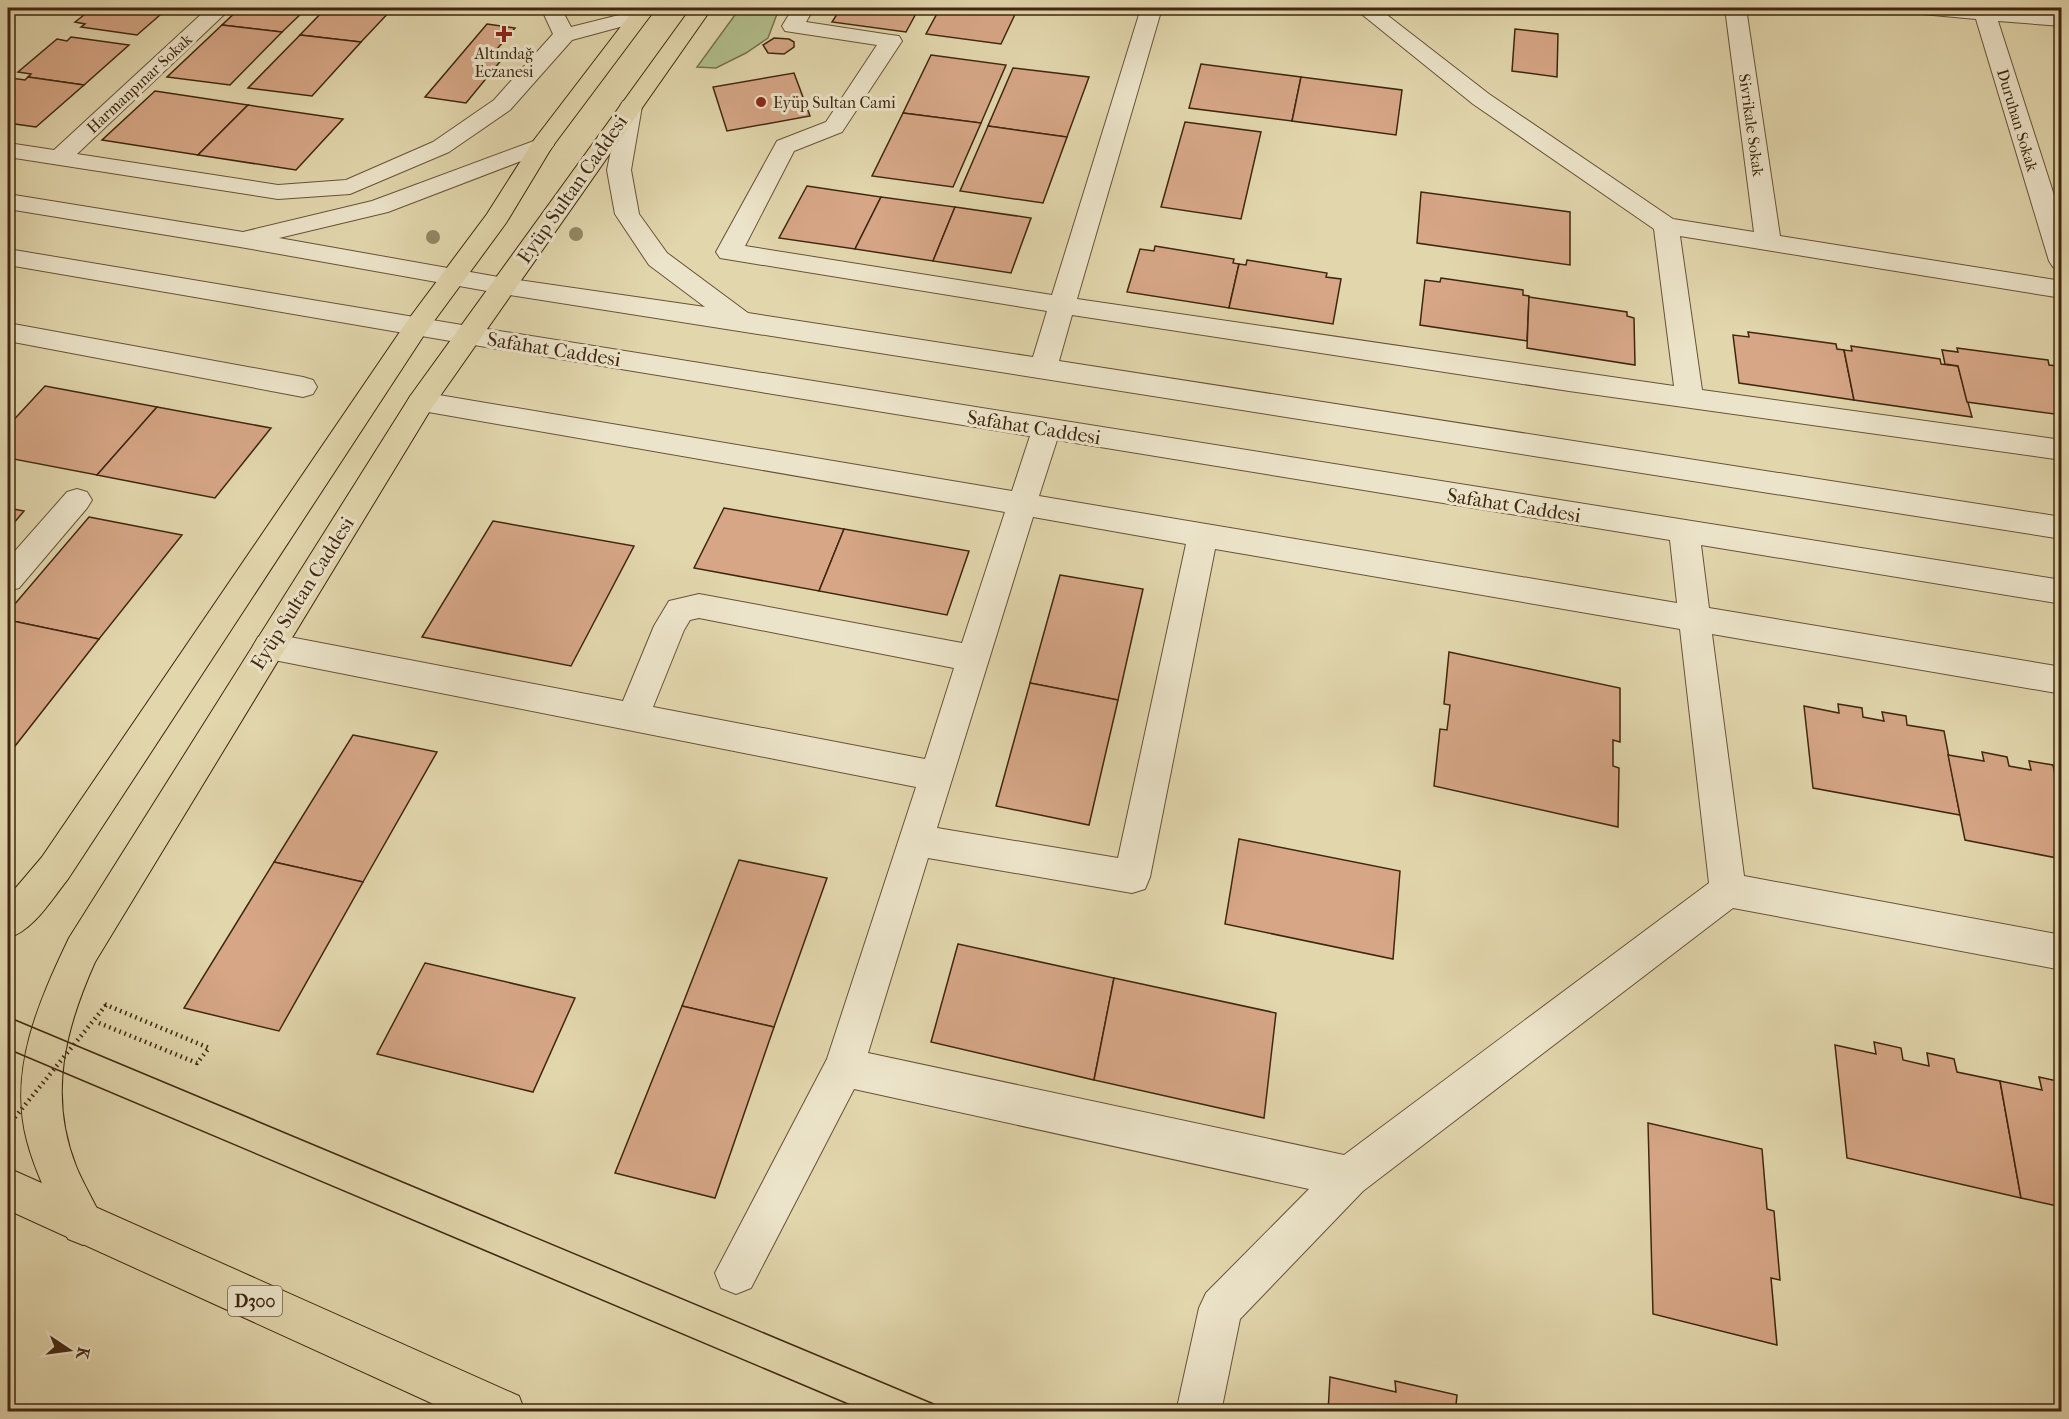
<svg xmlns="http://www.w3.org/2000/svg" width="2069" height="1419" viewBox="0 0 2069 1419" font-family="'IM FELL French Canon',serif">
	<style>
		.green { fill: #b1be8b; stroke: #78724d; stroke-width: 1.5 }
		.building { fill: #d6a686; stroke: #3f270f; stroke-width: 1.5 }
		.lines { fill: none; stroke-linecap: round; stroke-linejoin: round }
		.minor-casing { stroke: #685336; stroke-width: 2 }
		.major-casing { stroke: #3f270f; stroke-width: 2 }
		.highway-casing { stroke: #3f270f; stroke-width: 2 }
		.path { stroke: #3f270f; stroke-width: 4.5; stroke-dasharray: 1.5 4; stroke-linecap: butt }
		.minor { fill: #ece4ca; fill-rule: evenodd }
		.major { fill: #e2d6ad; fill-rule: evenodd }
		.highway { fill: #e2d6ad; fill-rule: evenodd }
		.tram { stroke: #3f270f; stroke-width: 1.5 }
		.path-bridge { stroke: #3f270f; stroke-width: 4.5; stroke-dasharray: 1.5 4; stroke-linecap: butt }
		.tree { fill: #958664 }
		.poi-dot { fill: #8f2418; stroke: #ece4ca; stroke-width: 2 }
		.labels { text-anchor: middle; stroke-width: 6; stroke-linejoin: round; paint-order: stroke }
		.far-poi-label { font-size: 16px; fill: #3f270f; stroke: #ece4ca }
		.far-street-label { font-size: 16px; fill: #3f270f; stroke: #ece4ca }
		.shield { fill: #ece4ca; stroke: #736047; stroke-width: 1.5 }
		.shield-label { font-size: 18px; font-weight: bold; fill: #3f270f }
		.street-label { font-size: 20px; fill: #3f270f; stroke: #ece4ca }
	</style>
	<rect width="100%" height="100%" fill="#e2d6ad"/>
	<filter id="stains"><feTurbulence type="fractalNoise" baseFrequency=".00333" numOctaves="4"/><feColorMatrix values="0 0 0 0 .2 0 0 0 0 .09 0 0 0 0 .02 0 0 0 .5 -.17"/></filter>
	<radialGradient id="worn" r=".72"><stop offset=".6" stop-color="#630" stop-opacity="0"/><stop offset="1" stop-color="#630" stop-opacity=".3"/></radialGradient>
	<path class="green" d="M740 8H789L777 14 768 38 746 53 716 68 697 67Z"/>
	<g class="building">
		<path d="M93 8H168L137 35 81 27 85 24 75 22Z"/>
		<path d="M240 8H307L282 32 222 25Z"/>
		<path d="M326 8H393L361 42 300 35Z"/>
		<path d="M841 8H919L906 32 832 22Z"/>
		<path d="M940 8H1018L1001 44 926 34Z"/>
		<path d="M487 24 515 28 491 56 503 58 466 103 425 97Z"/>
		<path d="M222 25 282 32 230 85 167 77Z"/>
		<path d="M1515 29 1558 34 1557 77 1512 71Z"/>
		<path d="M300 35 361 42 312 96 248 88Z"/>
		<path d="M71 37 129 45 84 85 28 77 31 74 18 72 57 39 67 41Z"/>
		<path d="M774 38 789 39 794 42V47L784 54 768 53 763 45Z"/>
		<path d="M931 55 1006 65 981 123 903 113Z"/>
		<path d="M1201 64 1301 77 1292 121 1189 108Z"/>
		<path d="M1013 68 1089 77 1067 137 988 126Z"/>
		<path d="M794 73 810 116 727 131 713 87Z"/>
		<path d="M28 77 84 85 36 127 8 123V81L11 78 25 80Z"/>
		<path d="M1301 77 1402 90 1396 135 1292 121Z"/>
		<path d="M155 91 248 105 198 155 102 140Z"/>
		<path d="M248 105 343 119 296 170 198 155Z"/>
		<path d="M903 113 981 123 953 187 872 176Z"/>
		<path d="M1185 122 1261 132 1241 219 1161 207Z"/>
		<path d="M988 126 1067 137 1043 203 960 191Z"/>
		<path d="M807 186 881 197 855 249 779 238Z"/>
		<path d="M1421 192 1570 212V265L1417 243Z"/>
		<path d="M881 197 955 207 933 261 855 249Z"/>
		<path d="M955 207 1031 218 1011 273 933 261Z"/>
		<path d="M1155 246 1234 259 1233 263 1239 264 1229 308 1127 292 1140 249 1154 251Z"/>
		<path d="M1247 260 1327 273 1326 277 1341 279 1333 324 1229 308 1239 264 1246 265Z"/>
		<path d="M1441 278 1523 290V295L1529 296 1527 341 1420 325 1425 280 1440 282Z"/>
		<path d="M1529 297 1627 312V316L1634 318 1635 365 1527 348Z"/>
		<path d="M1748 332 1836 344 1837 349 1844 350 1854 400 1739 383 1733 335 1749 337Z"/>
		<path d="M1851 346 1940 359 1941 364 1958 366 1972 417 1854 400 1844 350 1852 351Z"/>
		<path d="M1957 348 2048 360 2049 365 2057 366 2062 381V415L1967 402 1958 366 1945 364 1942 350 1958 352Z"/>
		<path d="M45 386 157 407 97 475 8 458V426Z"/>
		<path d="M157 407 271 428 215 498 97 475Z"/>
		<path d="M8 508 24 511 8 530Z"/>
		<path d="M724 508 844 529 819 591 694 568Z"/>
		<path d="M89 517 182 535 99 639 8 620V612Z"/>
		<path d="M493 521 634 546 571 666 422 637Z"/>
		<path d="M844 529 969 551 947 615 819 591Z"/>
		<path d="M1060 575 1143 589 1118 700 1030 683Z"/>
		<path d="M8 620 99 639 8 755Z"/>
		<path d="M1449 652 1620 688V742L1613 740V766L1619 768 1618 827 1434 786 1440 729 1447 730 1450 705 1444 704Z"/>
		<path d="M1030 683 1118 700 1089 825 996 806Z"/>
		<path d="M1838 704 1862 708 1863 717 1884 721 1882 712 1906 716 1907 725 1944 731 1960 815 1813 788 1804 706 1839 713Z"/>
		<path d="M353 735 437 752 363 882 274 862Z"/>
		<path d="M1982 752 2007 757 2009 766 2031 770 2029 761 2053 765 2055 775 2062 776V859L1965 840 1948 755 1984 761Z"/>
		<path d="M1239 839 1400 871 1393 959 1225 924Z"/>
		<path d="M739 860 827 878 774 1027 682 1006Z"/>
		<path d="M274 862 363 882 279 1031 184 1008Z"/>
		<path d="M958 944 1114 978 1094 1080 931 1042Z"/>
		<path d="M425 963 575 998 533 1092 377 1054Z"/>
		<path d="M1114 978 1276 1013 1264 1118 1094 1080Z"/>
		<path d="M682 1006 774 1027 715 1198 615 1173Z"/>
		<path d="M1874 1042 1901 1048 1903 1060 1929 1066 1927 1053 1954 1059 1957 1072 2000 1081 2021 1198 1847 1158 1835 1045 1876 1054Z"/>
		<path d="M2039 1077 2062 1082V1207L2021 1198 2000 1081 2042 1090Z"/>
		<path d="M1648 1123 1762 1149 1767 1209 1774 1211 1780 1280 1771 1278 1777 1345 1653 1314Z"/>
		<path d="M1330 1377 1396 1392 1395 1381 1457 1395 1456 1405 1485 1412H1328Z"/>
	</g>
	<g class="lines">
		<g class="minor-casing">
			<g id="minor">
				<path d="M208 8H231L77 154 278 185 346 180 433 142 494 100 553 34 541 8H561L571 27 639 10 646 12 650 16 646 20 572 40 510 110 449 152 350 194 278 199 8 157V143L54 150Z"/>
				<path d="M793 8H814L806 22 891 35 899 36 902 41 842 132 794 151 745 246 1052 295 1141 8H1162L1077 299 1674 386 1654 229 1473 104 1354 8H1378L1489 94 1673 219 1754 232 1725 8H1746L1780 236 2062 281V298L1680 236 1702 390 2062 440V460L1569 391 1072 315 1059 361 2062 517V539L504 294 240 247 8 209V194L243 232 372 201 542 138 550 140 554 145 550 150 388 212 279 238 504 278 705 307 649 265 615 214 607 170 620 106 623 101 631 99 639 101 642 106 631 170 639 214 667 253 748 313 1033 357 1047 311 720 258 716 252 777 141 826 122 877 45 785 31 782 26Z"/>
				<path d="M1911 8H1990L2062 14V26L1998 21 2062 220V269L2053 267 2049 261 1976 19 1922 14 1915 12Z"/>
				<path d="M8 249 468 326 2062 580V604L1701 545 1709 608 2062 667V694L1712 634 1744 876 2062 935V970L1733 908 1363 1191 1240 1319 1221 1412H1176L1199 1308 1206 1293 1309 1189 854 1089 751 1288 736 1294 721 1288 715 1273 827 1059 916 787 269 659 258 655 253 646 258 637 269 633 623 701 654 626 669 601 699 594 962 643 1005 512 411 409 407 402 411 395 421 392 1012 491 1030 436 468 344 8 265ZM1057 440 1670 540 1677 603 1039 496ZM1033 517 1186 544 1118 858 937 828ZM1215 549 1680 629 1709 883 1344 1155 868 1053 928 858 1132 893 1145 889 1150 877ZM699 618 954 668 925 759 653 707 684 630 690 620Z"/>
				<path d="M8 323 303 377 313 380 317 387 313 394 303 397 8 341Z"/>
				<path d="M77 489 87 492 92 500 87 508 19 588 8 591V559L67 492Z"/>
			</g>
		</g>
		<g class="major-casing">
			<g id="major">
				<path d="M635 8H656L552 147 506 223 426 332 68 879C51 900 34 930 8 938V897L42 857 408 320 487 214 534 140Z"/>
				<path d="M691 8H712L431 409 95 962C65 1029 48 1095 76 1166 84 1186 96 1204 104 1224L98 1239 83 1245 68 1239C53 1207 36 1175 27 1141 8 1070 39 1001 69 938L411 395Z"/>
			</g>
		</g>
		<g class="highway-casing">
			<path id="highway" d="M8 1168 519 1396 525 1412H451L8 1210Z"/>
		</g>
		<path class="path" d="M99 1023 197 1063 209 1048 104 1004"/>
		<use href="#minor" class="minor"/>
		<use href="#major" class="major"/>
		<use href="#highway" class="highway"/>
		<g class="tram">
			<path d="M8 1017 953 1412"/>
			<path d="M8 1049 867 1412"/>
		</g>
		<path class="path-bridge" d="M8 1126 106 1005"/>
	</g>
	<g class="tree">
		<circle cx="576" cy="234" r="7"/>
		<circle cx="433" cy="237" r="7"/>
	</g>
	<g class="poi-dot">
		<path d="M501 25h6v6h6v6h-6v6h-6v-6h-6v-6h6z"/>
		<circle cx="761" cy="102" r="6"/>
	</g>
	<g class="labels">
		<g class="far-poi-label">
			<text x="504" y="59">Altındağ<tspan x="504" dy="18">Eczanesi</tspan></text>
			<text x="773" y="108" text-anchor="start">Eyüp Sultan Cami</text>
		</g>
		<g class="far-street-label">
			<text transform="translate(139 83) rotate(-43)" y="6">Harmanpınar Sokak</text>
			<text transform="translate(2018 120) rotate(73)" y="6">Duruhan Sokak</text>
			<text transform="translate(1752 125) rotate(82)" y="6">Sivrikale Sokak</text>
		</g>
		<rect class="shield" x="228" y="1286" width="54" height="30" rx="4.5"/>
		<g class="shield-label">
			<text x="255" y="1307">D300</text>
		</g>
		<g class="street-label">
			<text transform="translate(572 189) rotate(-55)" y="7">Eyüp Sultan Caddesi</text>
			<text transform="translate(554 349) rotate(9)" y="7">Safahat Caddesi</text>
			<text transform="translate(1034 427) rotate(9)" y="7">Safahat Caddesi</text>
			<text transform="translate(1514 505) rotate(9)" y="7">Safahat Caddesi</text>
			<text transform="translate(302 593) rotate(-58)" y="7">Eyüp Sultan Caddesi</text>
		</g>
	</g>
	<rect width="2069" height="1419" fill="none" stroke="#e2d6ad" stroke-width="30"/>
	<rect x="9" y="9" width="2051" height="1401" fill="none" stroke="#3f270f" stroke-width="3"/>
	<rect x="15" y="15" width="2039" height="1389" fill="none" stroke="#3f270f" stroke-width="1.5"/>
	<g transform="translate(69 1350) rotate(103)" stroke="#ece4ca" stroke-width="4.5" paint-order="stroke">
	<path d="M0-4.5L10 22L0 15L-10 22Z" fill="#3f270f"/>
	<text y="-9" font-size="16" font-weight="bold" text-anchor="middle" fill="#3f270f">K</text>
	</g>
	<rect width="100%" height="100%" filter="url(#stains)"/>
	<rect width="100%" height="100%" fill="url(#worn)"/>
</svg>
